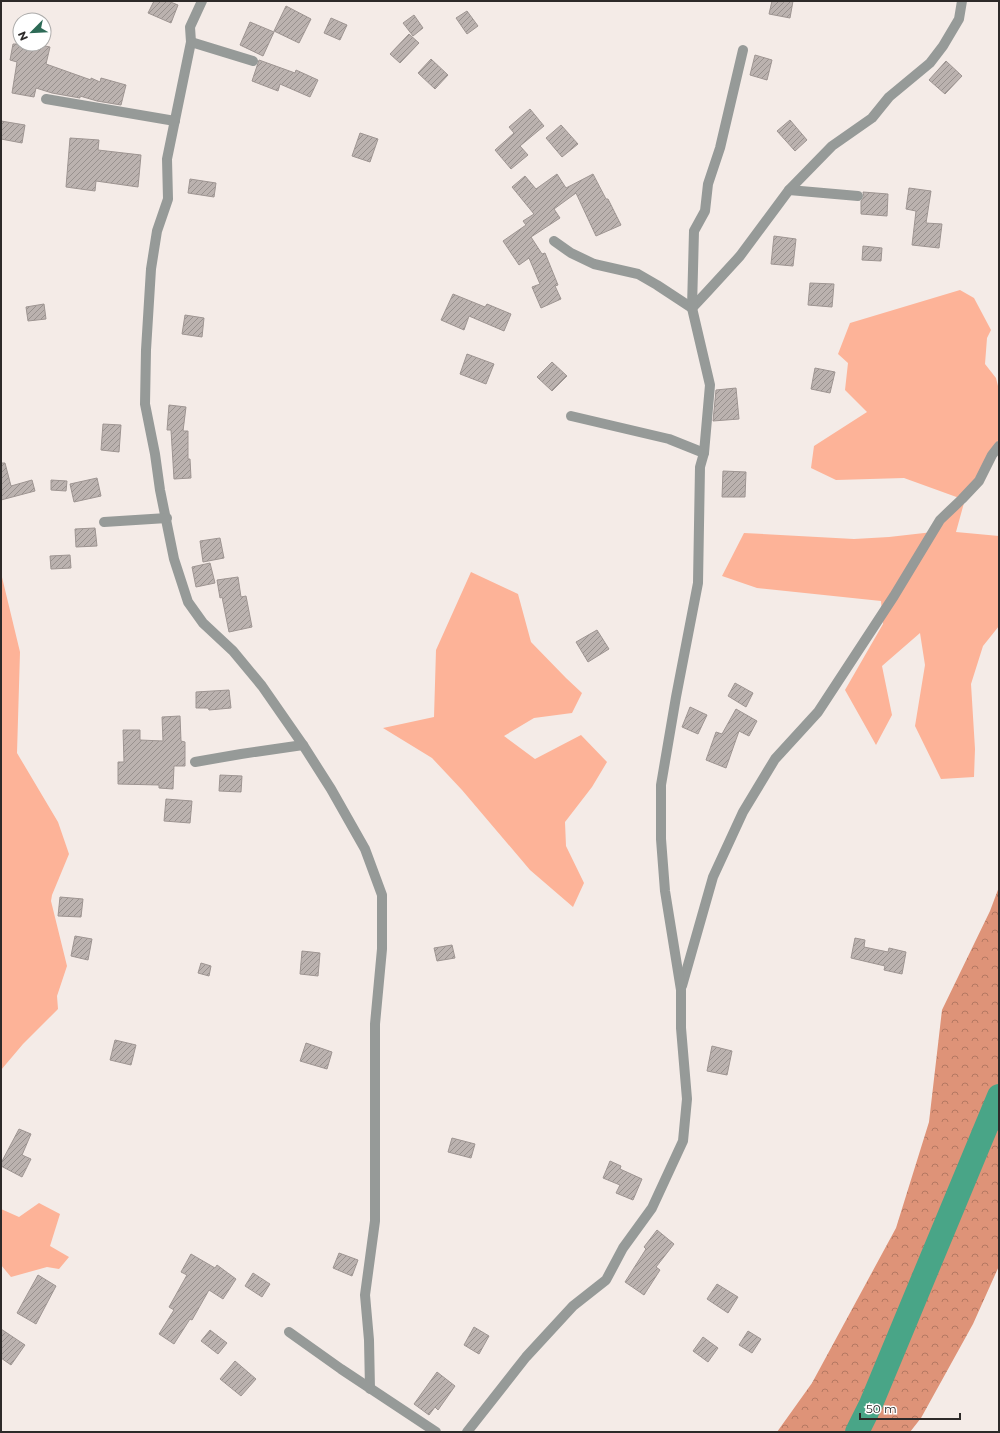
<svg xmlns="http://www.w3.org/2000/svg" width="1000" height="1433" viewBox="0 0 1000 1433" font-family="Montserrat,sans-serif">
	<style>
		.grass { fill: #fdb398 }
		.forest { fill: url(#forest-crowns) }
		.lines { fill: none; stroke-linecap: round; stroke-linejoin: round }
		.river { stroke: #49a587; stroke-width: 24 }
		.building { fill: url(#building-hatch); stroke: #9e9592 }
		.minor { stroke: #969a98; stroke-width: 10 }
	</style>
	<defs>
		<pattern id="forest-crowns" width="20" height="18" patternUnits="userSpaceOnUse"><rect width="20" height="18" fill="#de9378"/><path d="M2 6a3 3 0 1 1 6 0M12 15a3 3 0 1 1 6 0" fill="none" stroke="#b47862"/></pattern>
		<pattern id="building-hatch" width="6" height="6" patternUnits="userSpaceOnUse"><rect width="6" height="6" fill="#bbb2af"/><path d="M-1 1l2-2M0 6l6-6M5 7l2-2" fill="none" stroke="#98918e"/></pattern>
	</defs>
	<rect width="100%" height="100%" fill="#f4ebe7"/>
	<g class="grass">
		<path d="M960 290 974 298 991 330 987 338 985 364 996 378 999 390V439L967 492 956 532 999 536V626L983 646 971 684 975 749 974 777 941 779 915 726 925 665 920 633 882 666 892 715 876 745 845 690 883 624 881 601 757 588 722 576 744 533 854 539 889 537 933 532 962 499 904 478 836 480 811 468 814 446 867 412 845 390 848 363 838 354 850 323Z"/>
		<path d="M471 572 518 594 531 642 566 678 582 693 572 713 534 718 504 736 535 759 581 735 607 762 592 787 565 822 566 846 584 883 573 907 530 870 462 790 432 758 383 728 434 717 436 650Z"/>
		<path d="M1 573 20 652 17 753 58 822 69 854 52 895 51 901 67 966 57 996 58 1009 23 1044 1 1070Z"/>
		<path d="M39 1203 60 1214 50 1246 69 1257 59 1269 47 1267 11 1277 1 1265V1209L19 1217Z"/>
	</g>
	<path class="forest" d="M999 887V1266L973 1324 921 1418 910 1432H777L812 1383 896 1228 929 1122 942 1010 990 911Z"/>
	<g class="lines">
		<path class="river" d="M857 1432 871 1404 999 1096"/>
	</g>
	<g class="building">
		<path d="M154 1H168L178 5 171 23 148 13Z"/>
		<path d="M772 1H793L790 18 769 14Z"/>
		<path d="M286 6 311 19 299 43 274 31Z"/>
		<path d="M467 11 478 26 467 34 456 18Z"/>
		<path d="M414 15 423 28 413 36 403 23Z"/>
		<path d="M331 18 347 25 340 40 324 33Z"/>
		<path d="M250 22 274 32 263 56 240 45Z"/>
		<path d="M409 34 419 43 400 63 390 54Z"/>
		<path d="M13 44H36L50 47 46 64 91 80V78L100 82 101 78 126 85 121 105 97 101 80 96V98L52 93 36 88 34 97 12 93 17 62 10 60Z"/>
		<path d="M755 55 772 60 767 80 750 75Z"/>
		<path d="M431 59 448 75 435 89 418 73Z"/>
		<path d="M259 60 295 73 296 70 318 80 310 97 280 84 278 91 252 81Z"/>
		<path d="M946 61 962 76 945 94 929 80Z"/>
		<path d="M530 109 544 126 520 146 528 155 511 169 495 150 514 133 509 127Z"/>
		<path d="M790 120 807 140 795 151 777 131Z"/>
		<path d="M1 121 25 125 22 143 1 139Z"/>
		<path d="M561 125 578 144 562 157 546 138Z"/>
		<path d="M360 133 378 139 370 162 352 156Z"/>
		<path d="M70 138 99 140 98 150 141 155 138 187 96 181 95 191 66 187Z"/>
		<path d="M557 174 566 188 593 174 606 199H608L621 225 596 236 576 193 554 209 560 218 531 237 542 254 545 253 558 285 555 286 561 299 541 308 532 287 540 284 529 258 519 265 503 241 526 225 523 221 534 214 512 187 525 176 536 189Z"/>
		<path d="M190 179 216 183 214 197 188 193Z"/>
		<path d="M909 188 931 191 926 223 942 224 939 248 912 245 916 211 906 209Z"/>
		<path d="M863 192 888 194 887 216 861 214V201L864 197Z"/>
		<path d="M774 236 796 239 793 266 771 264Z"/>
		<path d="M863 246 882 248 881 261 862 260Z"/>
		<path d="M810 283 834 284 832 307 808 305Z"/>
		<path d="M453 294 485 307 487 304 511 314 504 331 469 316 464 330 441 320Z"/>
		<path d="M44 304 46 319 28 321 26 307Z"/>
		<path d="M185 315 204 318 202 337 182 334Z"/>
		<path d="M467 354 494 364 486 384 460 374Z"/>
		<path d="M552 362 567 376 552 391 537 377Z"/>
		<path d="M815 368 835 372 830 393 811 389Z"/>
		<path d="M736 388 739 419 713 421 716 390Z"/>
		<path d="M169 405 186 407 183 431H188V459H190L191 478 174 479 171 430H167Z"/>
		<path d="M103 424 121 425 119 452 101 450Z"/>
		<path d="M1 463H5L11 486 32 480 35 491 1 500Z"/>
		<path d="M723 471 746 472 745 497H722Z"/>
		<path d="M97 478 101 496 74 502 70 484Z"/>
		<path d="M51 480 67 481 66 491 51 490Z"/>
		<path d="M95 528 97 546 76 547 75 529Z"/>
		<path d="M220 538 224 558 203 562 200 541Z"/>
		<path d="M70 555 71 568 51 569 50 556Z"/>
		<path d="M210 563 215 583 196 587 192 567Z"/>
		<path d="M238 577 241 597 246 596 252 627 229 632 222 597 220 598 217 580Z"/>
		<path d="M597 630 609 649 588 662 576 642Z"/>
		<path d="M735 683 753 693 746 707 728 696Z"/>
		<path d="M229 690 231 708 209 710 208 708H196V692Z"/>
		<path d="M690 707 707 715 698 734 682 727Z"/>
		<path d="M736 709 757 721 749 736 739 731 726 768 706 760 716 732 722 734Z"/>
		<path d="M180 716 181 741 185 742V766H174L173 789 159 788V785L118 784V762H124L123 730H140V740L163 741 162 717Z"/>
		<path d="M220 775 242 776 241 792 219 791Z"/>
		<path d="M166 799 192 801 190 823 164 821Z"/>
		<path d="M60 897 83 899 81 917 58 916Z"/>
		<path d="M75 936 92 939 88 960 71 956Z"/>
		<path d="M855 938 865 940 864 947 888 952 889 948 906 952 902 974 884 970 885 966 851 958Z"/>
		<path d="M452 945 455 958 437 961 434 948Z"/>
		<path d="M302 951 320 953 318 976 300 974Z"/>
		<path d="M201 963 211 966 209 976 198 973Z"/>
		<path d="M115 1040 136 1045 131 1065 110 1060Z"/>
		<path d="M306 1043 332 1052 327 1069 300 1061Z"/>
		<path d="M712 1046 732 1051 727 1075 707 1071Z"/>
		<path d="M19 1129 31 1134 22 1155 31 1159 22 1177 1 1166V1163Z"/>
		<path d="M452 1138 475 1144 471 1158 448 1152Z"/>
		<path d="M610 1161 621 1166 620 1169 642 1179 633 1200 616 1193 620 1185 603 1178Z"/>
		<path d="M657 1230 674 1244 656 1267 660 1270 644 1295 625 1282 646 1249 644 1247Z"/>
		<path d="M339 1253 358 1260 352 1276 333 1268Z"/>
		<path d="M191 1254 215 1268 217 1265 236 1279 223 1299 209 1290 192 1320 190 1319 174 1344 159 1334 174 1310 169 1307 187 1275 181 1272Z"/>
		<path d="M253 1273 270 1284 262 1297 245 1286Z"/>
		<path d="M38 1275 56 1286 36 1324 17 1313Z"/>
		<path d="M717 1284 738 1297 728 1313 707 1299Z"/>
		<path d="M474 1327 489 1336 479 1354 464 1345Z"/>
		<path d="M1 1329 25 1345 11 1365 1 1358Z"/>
		<path d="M210 1330 227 1343 218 1354 201 1341Z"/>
		<path d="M748 1331 761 1339 752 1353 739 1345Z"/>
		<path d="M703 1337 718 1348 708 1362 693 1351Z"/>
		<path d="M235 1361 256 1379 241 1396 220 1379Z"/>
		<path d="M437 1372 455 1386 438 1410 435 1407 429 1415 414 1404Z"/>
	</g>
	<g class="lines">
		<g class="minor">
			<path d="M202 1 190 27 191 42 167 159 168 199 157 231 151 269 146 350 145 404 155 454 160 490 174 559 188 602 203 623 233 651 262 686 303 745 331 789 365 849 382 895V949L375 1024V1221L365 1295 369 1340 370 1389"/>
			<path d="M191 42 253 61"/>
			<path d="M46 99 175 121"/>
			<path d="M789 190 858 196"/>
			<path d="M554 241 571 253 594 264 638 274 657 285 692 308 707 292 740 256 789 190 832 146 872 118 889 97 930 63 943 46 959 19 962 1"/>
			<path d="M571 416 669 439 704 453"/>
			<path d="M104 522 167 518"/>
			<path d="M195 762 241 754 303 745"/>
			<path d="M682 986 713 877 743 812 775 759 818 712 894 596 940 520 962 499 979 481 992 455 999 446"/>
			<path d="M289 1332 341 1369 436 1432"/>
			<path d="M467 1432 526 1357 573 1306 606 1280 623 1248 652 1208 683 1141 687 1099 681 1028V990L665 891 661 839V785L676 697 698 583 700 467 704 453 710 385 692 308 694 231 705 211 708 184 720 148 743 50"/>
		</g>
	</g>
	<rect width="1000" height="1433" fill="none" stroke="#2d2a29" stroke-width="4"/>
	<g transform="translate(32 32) rotate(246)"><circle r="19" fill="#ffffff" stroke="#abaaa9"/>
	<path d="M0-3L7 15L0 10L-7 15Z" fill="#2d6a56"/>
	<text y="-6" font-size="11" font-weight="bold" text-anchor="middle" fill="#2d2a29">N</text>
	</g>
	<path d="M860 1413v6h100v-6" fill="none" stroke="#2d2a29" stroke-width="2"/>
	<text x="866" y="1413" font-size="12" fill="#2d2a29" stroke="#ffffff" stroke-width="3" paint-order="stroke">50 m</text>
</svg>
